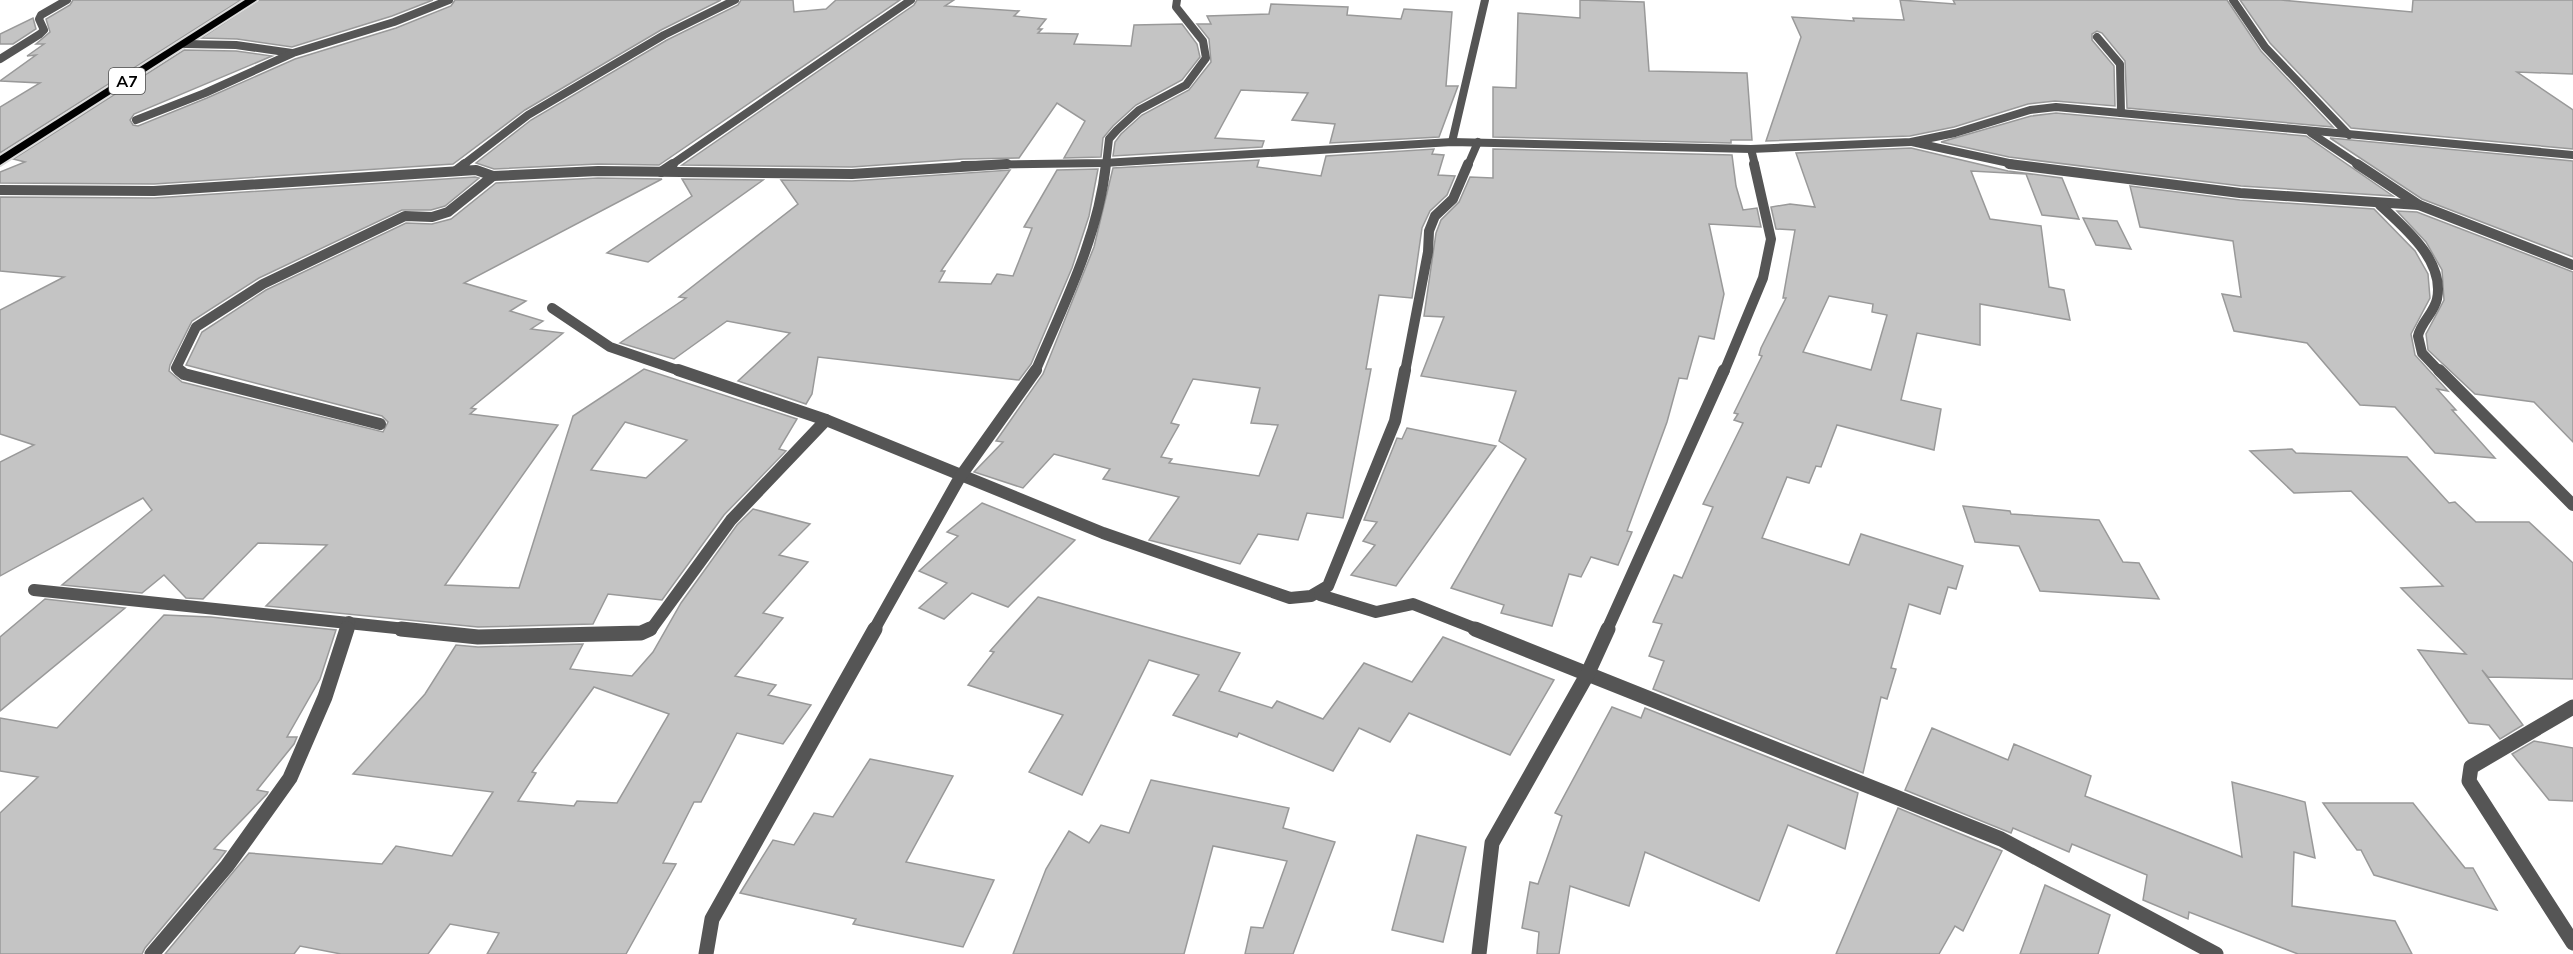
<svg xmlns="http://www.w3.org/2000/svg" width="2573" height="954" viewBox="0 0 2573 954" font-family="Mulish,sans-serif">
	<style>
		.building { fill: #c4c4c4; stroke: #999; stroke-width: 1.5; fill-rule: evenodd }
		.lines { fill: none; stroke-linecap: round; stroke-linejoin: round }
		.trunk-casing { stroke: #dbdbdb; stroke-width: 4 }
		.minor-far3 { stroke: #555; stroke-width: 8 }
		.minor-far2 { stroke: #555; stroke-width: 10 }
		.minor-far1 { stroke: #555; stroke-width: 12 }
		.minor { stroke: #555; stroke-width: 15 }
		.trunk { fill: #000; fill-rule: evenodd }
		.labels { text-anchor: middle; stroke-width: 4.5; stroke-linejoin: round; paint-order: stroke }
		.shield { fill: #fff; stroke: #4c4c4c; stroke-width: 1.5 }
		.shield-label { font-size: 16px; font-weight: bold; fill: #000 }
	</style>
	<rect width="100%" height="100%" fill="#fff"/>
	<g class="building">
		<path d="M73 0H241L0 153V107L40 83 0 81 36 55 27 56 44 44H36L50 32 46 19 70 5Z"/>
		<path d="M259 0H433L392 16 292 47 237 39 201 38Z"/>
		<path d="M455 0H721L661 30 525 110 453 164 154 184 0 183V172L25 162 13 159 184 50 236 51 272 56 134 114 130 120 133 125 138 126 207 98 295 59 396 28 451 6Z"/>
		<path d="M741 0H793L794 12 826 9 836 0H900L659 165 598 164 494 169 476 163 531 120 667 40 738 5Z"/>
		<path d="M917 0H954L945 6 1019 11 1014 16 1046 19 1038 29H1042L1038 33 1078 34 1074 44 1131 46 1134 25 1182 24 1197 44 1200 57 1182 80 1136 105 1113 126 1103 138 1101 157 1064 158 1085 121 1057 103 1019 158 963 159 852 167 682 165 914 5Z"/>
		<path d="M1580 0 1644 2 1649 71 1747 73 1752 140H1731V143L1493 137V87L1516 88 1518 13 1580 18Z"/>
		<path d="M1900 0 1955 4 1953 0H2227L2261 51 2333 127 2127 108 2125 61 2102 33 2097 31 2092 34V40L2114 66 2115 106 2055 101 2028 104 1954 127 1910 136 1766 141 1801 37 1792 17 1854 21 1853 18 1904 20Z"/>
		<path d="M2240 0H2281L2412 12 2413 0H2573V74L2517 72 2573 110V149L2351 128 2270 43Z"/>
		<path d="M1271 4 1348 7 1347 15 1401 19 1404 9 1452 12 1446 86H1458L1439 137 1330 143 1335 124 1292 120 1308 93 1241 90 1215 138 1264 141 1262 147 1113 156 1115 142 1121 134 1142 115 1189 90 1211 62 1209 39 1197 24H1211L1207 16 1269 14Z"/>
		<path d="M33 18 36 29 13 44H0V34Z"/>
		<path d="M2056 113 2306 136 2393 196 2241 186 2009 157 1941 142 2031 116Z"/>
		<path d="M2330 138 2573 161V257L2422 199Z"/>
		<path d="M1911 148 2008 171 2062 178 2079 219 2042 215 2026 174 1971 171 1990 219 2041 226 2049 287 2064 290 2070 320 1980 304V345L1917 333 1901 400 1941 409 1934 450 1837 425 1821 467 1816 466 1809 483 1787 477 1762 538 1849 565 1861 534 1963 566 1956 589 1948 587 1940 614 1909 604 1891 668 1896 669 1887 699 1881 697 1863 773 1653 689 1664 661 1649 656 1662 624 1653 622 1674 575 1682 578 1713 507 1703 504 1743 423 1734 420 1738 414 1734 413 1762 356 1759 355 1761 348 1786 298H1783L1795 230 1776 229 1771 207 1790 204 1815 207 1796 153ZM1829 296 1873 304 1872 312 1887 315 1871 370 1803 352Z"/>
		<path d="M1434 149 1432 154 1444 155 1438 175 1455 176 1447 195 1430 211 1422 228 1412 298 1379 295 1366 369H1371L1343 518 1307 513 1298 540 1258 534 1240 564 1149 540 1179 497 1103 479 1110 469 1054 454 1023 488 974 472 1003 442 996 441 1043 374 1094 247 1113 168 1259 160 1257 167 1321 176 1326 156ZM1193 379 1260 388 1251 423 1278 425 1259 476 1169 463 1172 459 1161 457 1179 425 1171 423Z"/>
		<path d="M1493 149 1732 155 1736 186 1743 210 1757 208 1761 227 1709 224 1724 294 1714 339 1699 336 1687 379 1679 378 1667 422 1627 531 1632 532 1618 565 1591 557 1581 577 1569 574 1552 626 1501 613 1504 605 1451 588 1526 459 1499 441 1516 391 1421 376 1444 317 1424 316 1436 233 1441 220 1459 202 1470 177 1493 178Z"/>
		<path d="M1098 169 1089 216 1072 268 1031 364 1019 380 818 357 812 394 806 404 738 381 790 333 727 321 674 359 620 343 686 298 679 297 798 204 781 180 852 181 1010 170 941 271H945L939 282 991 284 997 274 1013 276 1032 228 1024 227 1057 170Z"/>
		<path d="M475 177 479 178 445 206 431 210H402L259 278 192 321 170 365 169 371 182 382 383 432 388 422 382 416 186 365 202 332 266 290 406 223 432 224 451 219 496 183 598 178 662 179 464 283 526 301 510 311 543 321 531 329 563 333 471 408 476 409 470 414 558 425 445 585 519 588 573 416 644 369 797 419 779 449 786 451 724 515 662 600 608 594 593 624 478 627 266 606 327 545 258 543 203 599 186 598 164 575 142 593 62 585 152 510 143 498 0 576V462L34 445 0 434V310L64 277 0 271V197L154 198ZM625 422 687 440 646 478 591 470Z"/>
		<path d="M682 179 763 180 648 262 607 253 692 196Z"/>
		<path d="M2130 186 2240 200 2374 209 2415 251 2428 274 2430 298 2411 334 2415 355 2448 391 2437 389 2456 410H2452L2495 458 2435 453 2395 407 2360 405 2307 343 2234 331 2222 294 2241 297 2233 241 2140 227Z"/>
		<path d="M2397 211 2417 212 2573 272V442L2534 402 2475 394 2428 350 2426 334 2444 300 2442 270 2426 242Z"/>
		<path d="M2083 218 2117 221 2131 249 2096 245Z"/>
		<path d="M1407 428 1496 446 1396 586 1351 575 1375 545 1363 541 1377 522 1364 520 1397 438 1402 439Z"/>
		<path d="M2292 449 2296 453 2407 457 2449 503 2455 502 2476 522H2529L2573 563V679L2488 677 2482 670 2523 725 2500 739 2489 725 2469 723 2418 650 2466 654 2401 588 2443 586 2351 491 2294 493 2250 451Z"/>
		<path d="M982 503 1075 540 1008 607 972 593 944 619 919 608 947 583 919 571 958 536 947 532Z"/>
		<path d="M1963 506 2010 511 2011 514 2099 520 2123 562 2139 563 2159 599 2040 591 2019 546 1975 542Z"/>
		<path d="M753 509 810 524 779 555 808 562 763 613 783 618 735 676 776 685 768 695 811 705 783 744 737 733 701 802H694L663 863 676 864 626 954H487L499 933 450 924 428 954H341L300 946 294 954H165L249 853 382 864 396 846 452 856 493 792 353 774 425 694 456 645 478 647 583 644 570 669 632 676 653 652 681 603 737 525ZM594 687 669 714 617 803 577 801 574 806 518 801 536 773 532 772Z"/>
		<path d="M1038 597 1240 653 1219 691 1272 708 1277 701 1323 719 1364 663 1412 682 1443 637 1554 680 1510 755 1409 713 1390 742 1359 728 1333 771 1239 733 1237 737 1173 715 1199 675 1149 660 1082 795 1029 772 1063 715 968 685 994 652 990 651Z"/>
		<path d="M45 599 125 608 0 711V637Z"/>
		<path d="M164 615 211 617 336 630 320 679 287 737H297L294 744 257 790 268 792 267 794 214 849 226 851 219 860 145 948 142 954H0V813L38 777 0 771V718L57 728Z"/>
		<path d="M1612 707 1641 718 1645 708 1858 793 1845 849 1788 825 1759 901 1645 852 1629 906 1570 886 1559 954H1537L1539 932 1522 928 1530 882 1538 884 1562 816 1555 813Z"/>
		<path d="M1932 728 2008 760 2014 744 2091 776 2085 796 2242 857 2232 782 2305 802 2315 858 2294 852 2292 906 2395 921 2412 954H2298L2189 912 2188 919 2143 900 2147 875 2072 844 2069 852 2013 828 2011 833 1905 790Z"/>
		<path d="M2534 741 2573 748V801L2549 800 2512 754Z"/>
		<path d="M870 759 953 776 906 862 994 880 963 947 853 924 856 919 740 893 773 840 794 845 814 813 833 817Z"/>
		<path d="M1151 780 1289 808 1283 828 1335 842 1293 954H1245L1251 927 1263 928 1287 861 1213 846 1184 954H1013L1046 869 1069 831 1089 843 1101 825 1129 833Z"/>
		<path d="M2323 803H2413L2465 868H2473L2497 910 2374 875 2361 850H2357Z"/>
		<path d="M1898 808 2002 851 1963 931 1955 926 1939 954H1836Z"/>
		<path d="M1417 835 1466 847 1443 942 1392 930Z"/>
		<path d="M2045 885 2110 915 2098 954H2020Z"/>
	</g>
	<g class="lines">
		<g class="trunk-casing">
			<path id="trunk" d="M245 0H257L0 165V156Z"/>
		</g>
		<g class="minor-far3">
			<path d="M2233 0 2265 47 2349 135"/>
			<path d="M2097 37 2120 64 2121 113"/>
			<path d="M185 44 236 45 292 53"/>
			<path d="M0 59 40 34 44 30 39 19 41 15 67 0"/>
			<path d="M136 120 205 93 293 53 394 22 449 0"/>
			<path d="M2311 133 2359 165"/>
			<path d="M1452 142 1485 0"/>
			<path d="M1912 142 2018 165"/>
			<path d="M1751 149 1755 165"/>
			<path d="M463 165 528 115 664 35 735 0"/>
			<path d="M671 165 911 0"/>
			<path d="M963 165 1104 163 1452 142 1751 149 1911 142 1955 133 2030 110 2056 107 2573 155"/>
			<path d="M1106 165 1109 139 1117 130 1139 110 1186 85 1206 58 1203 41 1176 7 1177 0"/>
			<path d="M1468 165 1478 142"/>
		</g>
		<g class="minor-far2">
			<path d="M2009 164 2240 193 2419 205"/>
			<path d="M2357 164 2419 205 2573 265"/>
			<path d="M456 171 465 164"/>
			<path d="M661 172 673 164"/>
			<path d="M0 190 154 191 476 170 493 176 598 171 852 174 1007 164"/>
			<path d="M2380 205C2405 228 2445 261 2437 299 2434 313 2421 322 2418 336L2422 353 2440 372"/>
			<path d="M552 308 610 347 683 372"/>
			<path d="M181 372 176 368 196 327 263 284 405 216 432 217 448 212 493 176"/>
			<path d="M1035 372C1064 304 1098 238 1106 164"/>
			<path d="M1405 372 1428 252 1429 231 1435 216 1453 199 1468 164"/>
			<path d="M1724 372 1763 278 1771 239 1754 164"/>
		</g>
		<g class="minor-far1">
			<path d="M179 370 184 374 380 424"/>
			<path d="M678 370 826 420 1103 533 1290 598 1311 596 1328 586 1395 421 1405 370"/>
			<path d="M2439 370 2573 505"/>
			<path d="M34 590 415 630"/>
			<path d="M1320 595 1376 612 1413 604 1479 630"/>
			<path d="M346 630 349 622"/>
			<path d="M647 630 652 628 731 520 826 420"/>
			<path d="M874 630 960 477 1036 370"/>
			<path d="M1607 630 1724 370"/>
		</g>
		<g class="minor">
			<path d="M401 629 478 637 641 633 650 629"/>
			<path d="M1475 629 2001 839 2216 954"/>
			<path d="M2573 707 2471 767 2469 781 2573 943"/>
			<path d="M152 954 227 866 290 778 325 697 347 629"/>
			<path d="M706 954 712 919 875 629"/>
			<path d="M1479 954 1492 843 1587 675 1608 629"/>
		</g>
		<use href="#trunk" class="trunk"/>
	</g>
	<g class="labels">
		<rect class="shield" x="109" y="68" width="36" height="26" rx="4.5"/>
		<g class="shield-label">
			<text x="127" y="87">A7</text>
		</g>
	</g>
</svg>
